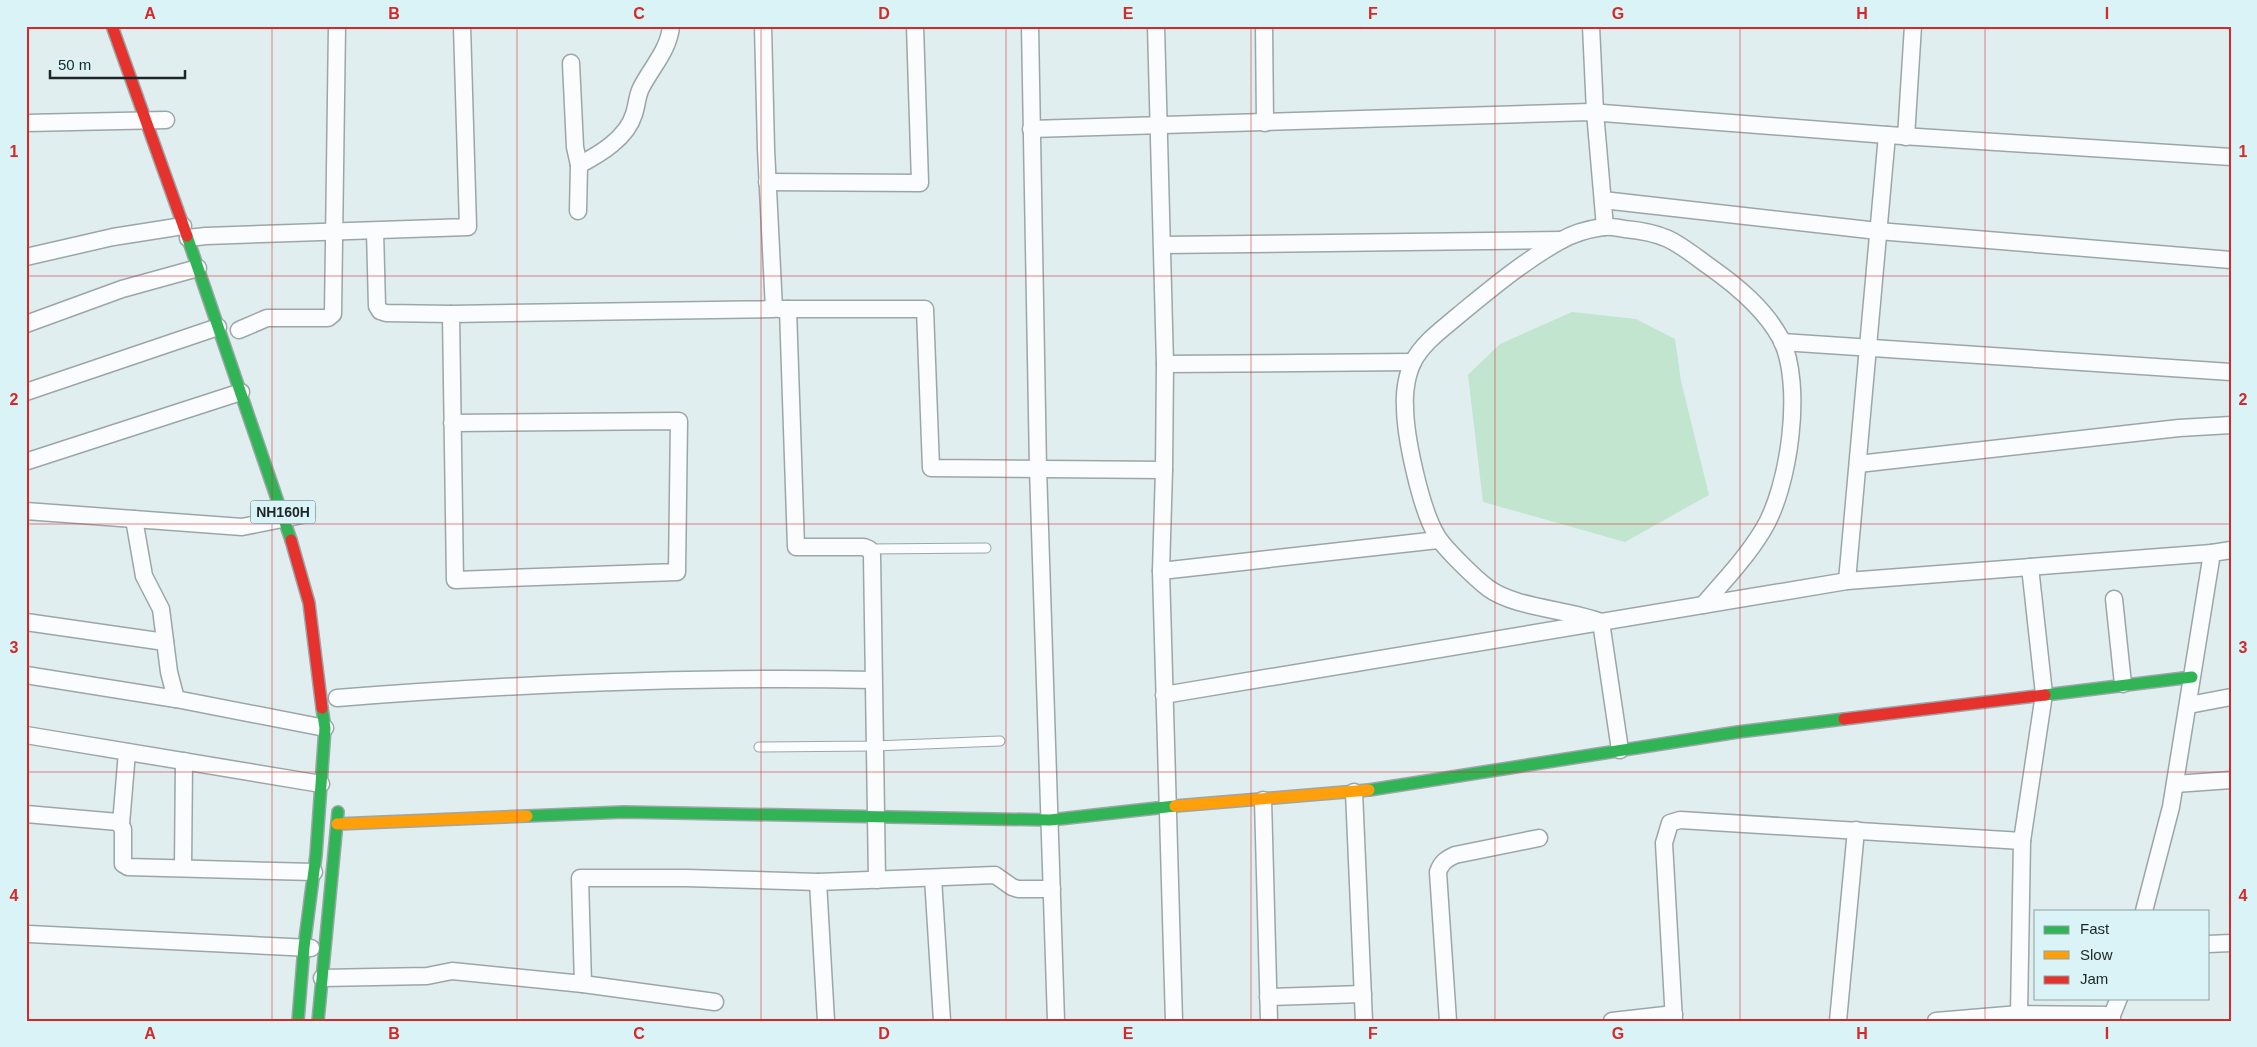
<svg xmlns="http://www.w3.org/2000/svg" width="2257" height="1047" viewBox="0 0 2257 1047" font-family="Arial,sans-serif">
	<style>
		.green { fill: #c1e5ce }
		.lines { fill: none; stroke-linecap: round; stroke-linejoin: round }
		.lane-casing { stroke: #9ca6a8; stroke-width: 11 }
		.street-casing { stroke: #9ca6a8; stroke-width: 19 }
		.fast-casing { stroke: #9ca6a8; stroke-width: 14 }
		.slow-casing { stroke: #9ca6a8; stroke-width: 14 }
		.jam-casing { stroke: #9ca6a8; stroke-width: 14 }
		.lane { stroke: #fafcfd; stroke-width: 9 }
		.street { stroke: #fafcfd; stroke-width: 16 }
		.fast { stroke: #30b455; stroke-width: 11 }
		.slow { stroke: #ff9f0a; stroke-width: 11 }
		.jam { stroke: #e5322d; stroke-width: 11 }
		.grid { fill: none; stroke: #d62828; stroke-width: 1; stroke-opacity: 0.55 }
		.labels { text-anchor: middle; stroke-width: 4.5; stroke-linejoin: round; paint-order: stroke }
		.shield { fill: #d9f3f7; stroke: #556465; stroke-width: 1 }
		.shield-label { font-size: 14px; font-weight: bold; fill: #1c2627 }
		.neatline { fill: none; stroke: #d62828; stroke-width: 2 }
		.grid-label { font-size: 16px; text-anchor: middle; font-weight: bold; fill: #d62828 }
	</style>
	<rect width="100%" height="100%" fill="#e0eef0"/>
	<path class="green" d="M1572 312 1636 319 1675 339 1681 381 1709 495 1625 542 1483 502 1468 375 1500 344Z"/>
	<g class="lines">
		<g class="lane-casing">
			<g id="lane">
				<path d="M869 549 986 548"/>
				<path d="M759 747 874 746 1000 741"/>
			</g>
		</g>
		<g class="street-casing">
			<g id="street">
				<path d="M1030 26 1038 468 1056 1021"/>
				<path d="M1156 26 1165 364 1164 470 1161 571 1174 1021"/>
				<path d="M1264 26 1265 123"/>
				<path d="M1591 26 1595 112 1605 227"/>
				<path d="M571 63 575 147 579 165"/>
				<path d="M26 123 166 120"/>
				<path d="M1031 129 1590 112 1887 135 2231 157"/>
				<path d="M1887 135 1847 581 2212 553"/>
				<path d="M1906 137 1913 26"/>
				<path d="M767 182 920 183 915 26"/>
				<path d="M1603 200 1878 231 2231 260"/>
				<path d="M578 211 579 165C600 154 627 138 634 114 637 105 637 96 641 88 651 68 669 50 671 26"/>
				<path d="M375 231 377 306 380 311 386 313 451 314"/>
				<path d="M188 238 206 236 468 227 462 26"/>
				<path d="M1163 245 1562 240"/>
				<path d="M26 257 113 237 183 226"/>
				<path d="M779 309H925L931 468 1164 470"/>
				<path d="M788 309 796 547H864L869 549 872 555 877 880"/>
				<path d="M26 324 122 289 198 268"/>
				<path d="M239 330 267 318H328L333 314 337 26"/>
				<path d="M1782 342 2231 372"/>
				<path d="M1165 364 1413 362"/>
				<path d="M26 392 218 327"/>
				<path d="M452 423 679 421 677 572 455 580C454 492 452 403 451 314L774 309 766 149 763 26"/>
				<path d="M28 461 241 392"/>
				<path d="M1858 464 2179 428 2231 425"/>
				<path d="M26 511 242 527 302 515"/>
				<path d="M134 519 144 576 161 609 169 672 176 699"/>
				<path d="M2030 567 2044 694 2022 841 2019 1014 2112 1015"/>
				<path d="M1161 571 1438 540"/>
				<path d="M2114 599 2123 684"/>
				<path d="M26 622 165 642"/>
				<path d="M26 675 176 699 325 728"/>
				<path d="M1164 695 1847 581"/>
				<path d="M337 698C515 684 694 676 873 680"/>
				<path d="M2189 705 2231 697"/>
				<path d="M26 735 321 784"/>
				<path d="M1620 750 1601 622C1567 609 1515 608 1488 588 1476 579 1444 548 1437 536 1421 510 1405 437 1405 406 1404 392 1407 374 1413 362 1423 342 1444 328 1460 314 1492 288 1524 261 1560 241 1572 234 1589 229 1603 227 1610 226 1618 228 1625 229 1668 233 1677 243 1710 267 1737 286 1765 309 1781 339 1804 385 1789 488 1763 530 1746 558 1724 581 1703 605"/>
				<path d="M2175 784 2231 780"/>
				<path d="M1354 792 1364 1021"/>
				<path d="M1263 800 1269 1021"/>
				<path d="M26 814 118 822 123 829V864L128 867 314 872"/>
				<path d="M121 824 127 752"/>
				<path d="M183 868 184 761"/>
				<path d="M933 878 942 1021"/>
				<path d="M818 882 826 1021"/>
				<path d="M2144 911 2171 807 2212 553 2231 550"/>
				<path d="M29 934 311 948"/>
				<path d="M2208 944 2231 943"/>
				<path d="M322 978 427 976 452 971 583 984 580 878H686L818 882 995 875 1012 887 1018 889H1052"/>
				<path d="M583 984 715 1002"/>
				<path d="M1268 997 1363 994"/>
				<path d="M1448 1021 1438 872C1441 863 1446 859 1455 855L1539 838"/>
				<path d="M1612 1021 1674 1014"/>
				<path d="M1674 1021 1664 843 1670 823 1680 820 2022 841"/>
				<path d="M1838 1021 1856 830"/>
				<path d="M1936 1021 2019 1014V1021"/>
				<path d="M2112 1021V1015L2119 998"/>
			</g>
		</g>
		<g class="fast-casing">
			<g id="fast">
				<path d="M187 236 291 540"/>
				<path d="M2045 695 2192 677"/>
				<path d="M1369 790 1738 732 1844 719"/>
				<path d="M527 816 624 812 1050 820 1175 806"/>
				<path d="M298 1021 304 947 316 855 325 728 322 708"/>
				<path d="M318 1021 338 812"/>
			</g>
		</g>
		<g class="slow-casing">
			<g id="slow">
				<path d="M1175 806 1369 790"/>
				<path d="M337 824 527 816"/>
			</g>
		</g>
		<g class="jam-casing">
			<g id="jam">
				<path d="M112 26 187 236"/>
				<path d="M291 540 309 603 322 708"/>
				<path d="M1844 719 2045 695"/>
			</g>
		</g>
		<use href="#lane" class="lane"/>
		<use href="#street" class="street"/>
		<use href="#fast" class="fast"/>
		<use href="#slow" class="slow"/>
		<use href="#jam" class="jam"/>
	</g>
	<path class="grid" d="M272 26V1021M517 26V1021M761 26V1021M1006 26V1021M1251 26V1021M1495 26V1021M1740 26V1021M1985 26V1021M26 276H2231M26 524H2231M26 772H2231"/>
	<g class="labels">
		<rect class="shield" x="250.5" y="500.5" width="65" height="23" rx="4"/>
		<g class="shield-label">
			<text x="283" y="517">NH160H</text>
		</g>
	</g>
	<rect width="2257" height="1047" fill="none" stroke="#d9f3f7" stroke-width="55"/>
	<rect x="2034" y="910" width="175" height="90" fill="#d9f3f7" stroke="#8da1a4"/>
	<rect x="2044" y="926" width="25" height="8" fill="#30b455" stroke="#8da1a4"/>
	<text x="2080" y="934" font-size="15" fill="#1c2627">Fast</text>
	<rect x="2044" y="951" width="25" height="8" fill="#ff9f0a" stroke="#8da1a4"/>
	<text x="2080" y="960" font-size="15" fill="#1c2627">Slow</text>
	<rect x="2044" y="976" width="25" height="8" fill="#e5322d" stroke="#8da1a4"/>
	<text x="2080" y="984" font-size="15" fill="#1c2627">Jam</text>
	<path d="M50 70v8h135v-8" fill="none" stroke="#1c2627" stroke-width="2.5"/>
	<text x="58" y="70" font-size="15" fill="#1c2627" stroke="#d9f3f7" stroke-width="4" paint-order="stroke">50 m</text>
	<rect x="28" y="28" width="2202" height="992" class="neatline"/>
	<g class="grid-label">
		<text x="150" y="19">A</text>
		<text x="394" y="19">B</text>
		<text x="639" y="19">C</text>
		<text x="884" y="19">D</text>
		<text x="1128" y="19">E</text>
		<text x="1373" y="19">F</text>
		<text x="1618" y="19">G</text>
		<text x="1862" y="19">H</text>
		<text x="2107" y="19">I</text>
		<text x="14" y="157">1</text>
		<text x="2243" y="157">1</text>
		<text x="14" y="405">2</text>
		<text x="2243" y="405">2</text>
		<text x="14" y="653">3</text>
		<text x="2243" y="653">3</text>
		<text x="14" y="901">4</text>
		<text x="2243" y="901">4</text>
		<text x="150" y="1039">A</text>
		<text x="394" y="1039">B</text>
		<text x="639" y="1039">C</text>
		<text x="884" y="1039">D</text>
		<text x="1128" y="1039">E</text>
		<text x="1373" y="1039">F</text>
		<text x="1618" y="1039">G</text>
		<text x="1862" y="1039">H</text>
		<text x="2107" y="1039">I</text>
	</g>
</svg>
